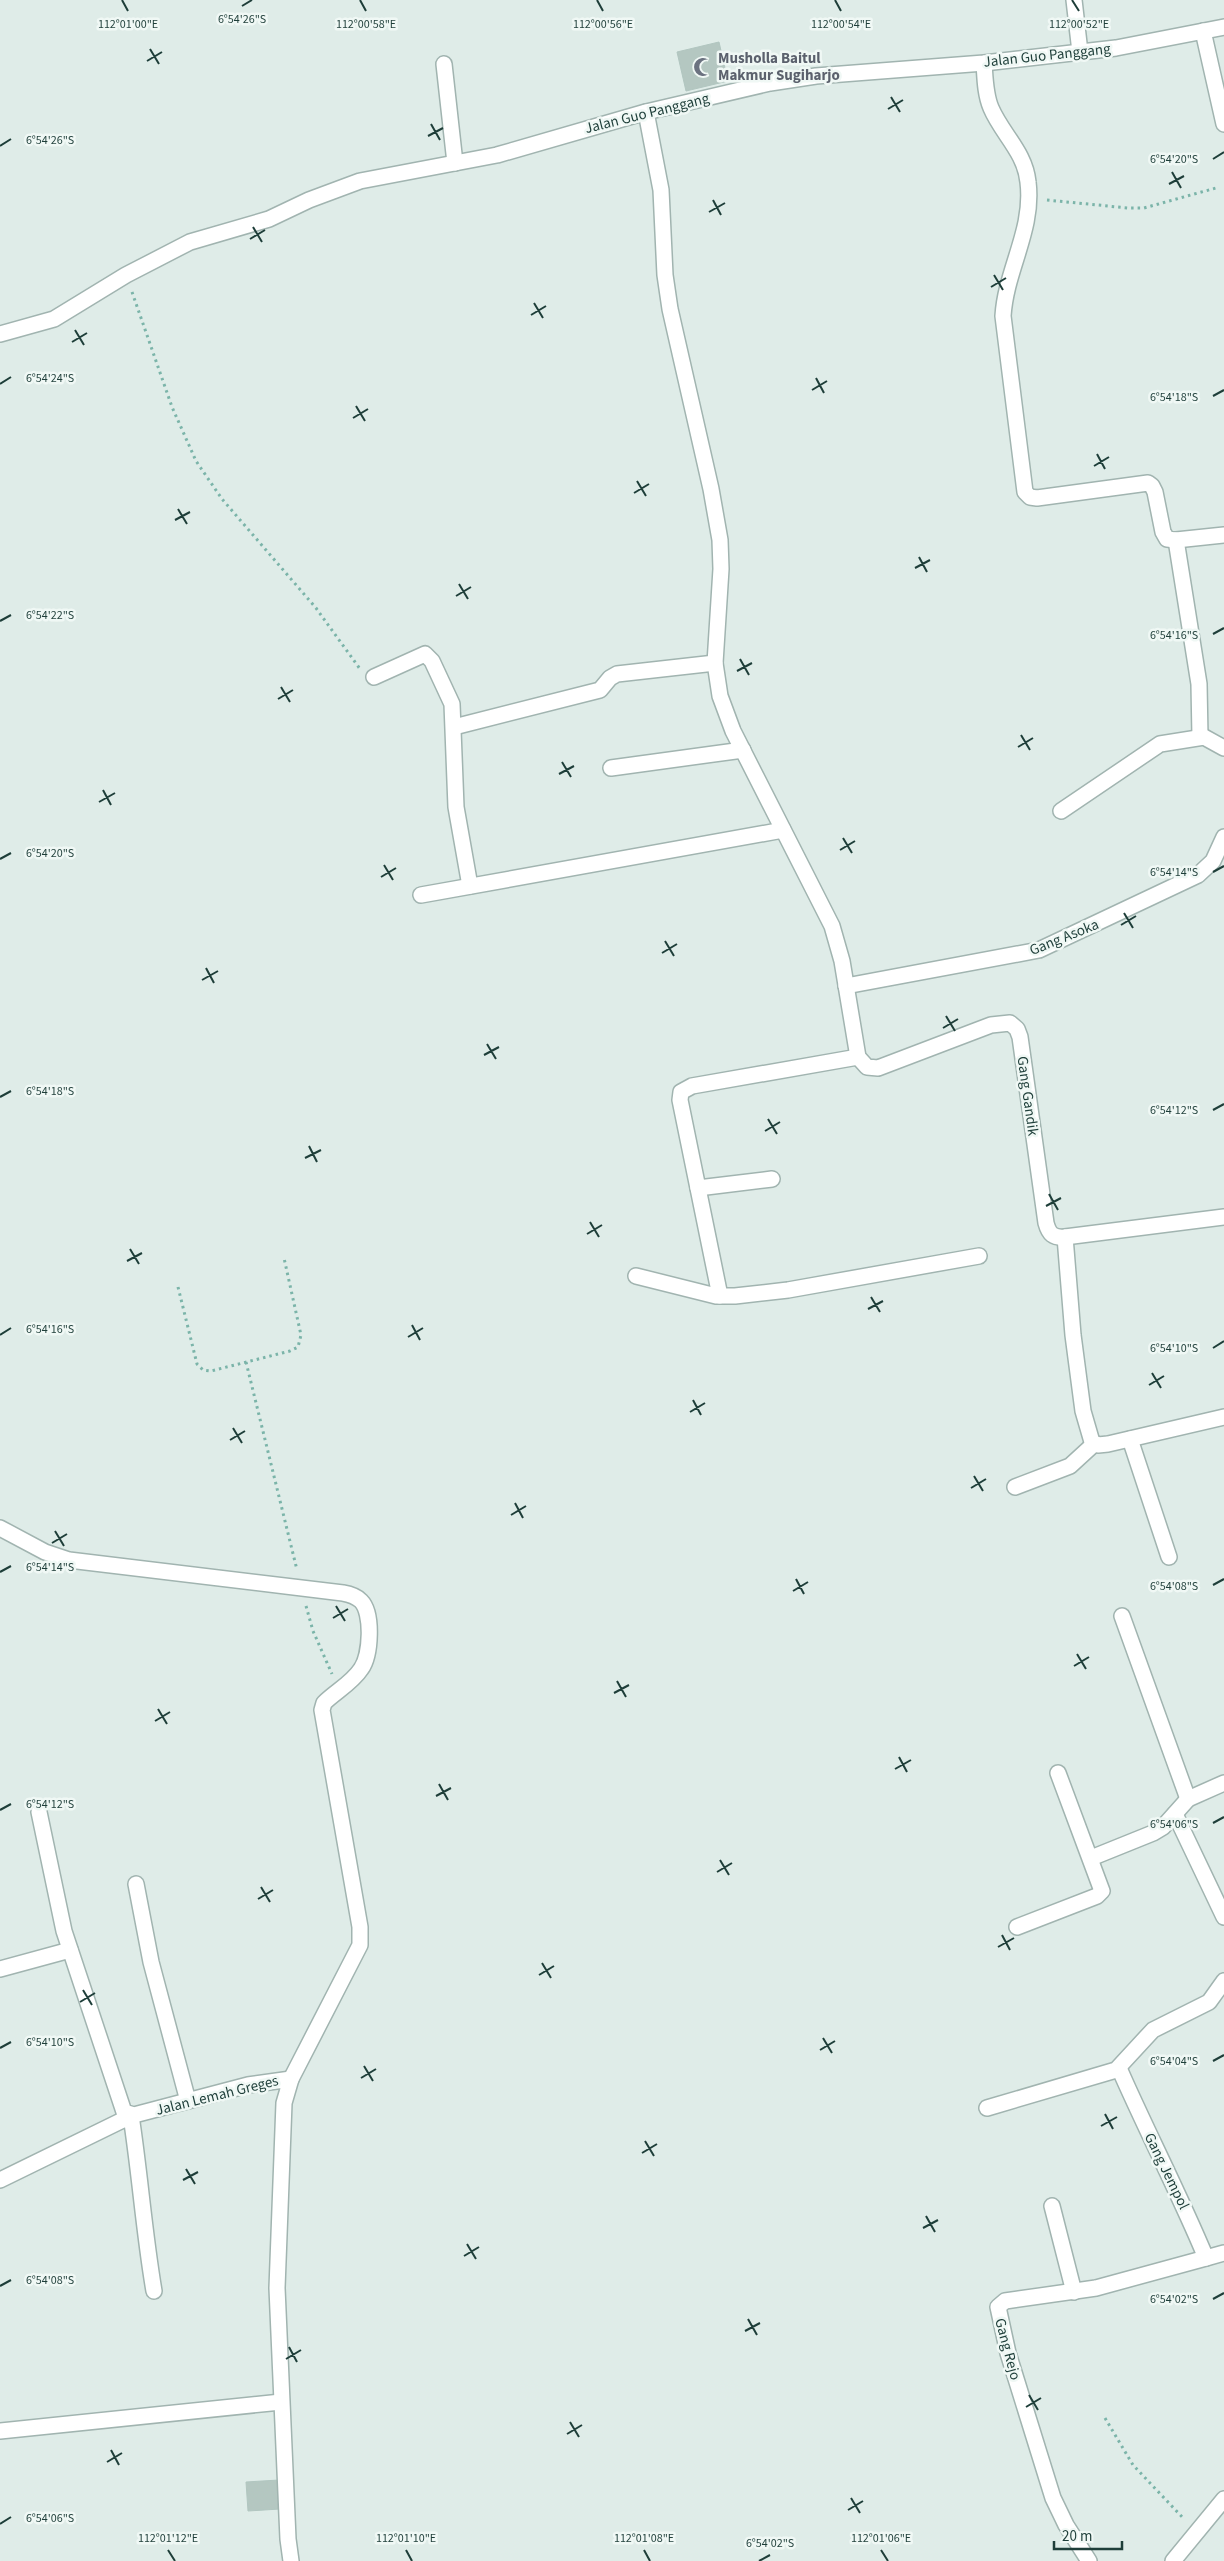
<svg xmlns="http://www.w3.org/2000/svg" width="1224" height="2561" viewBox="0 0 1224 2561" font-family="'Source Sans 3',sans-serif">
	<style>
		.building { fill: #b4c7c1; stroke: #b1c6c0 }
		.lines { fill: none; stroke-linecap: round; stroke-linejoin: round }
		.minor-casing { stroke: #a1b4b0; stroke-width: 18 }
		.path { stroke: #7bb4a9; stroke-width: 3; stroke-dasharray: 2.5 4; stroke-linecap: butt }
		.minor { stroke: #fff; stroke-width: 15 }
		.ticks { fill: none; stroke: #1e3e39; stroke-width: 2 }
		.labels { text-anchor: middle; stroke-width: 5; stroke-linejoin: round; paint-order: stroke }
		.street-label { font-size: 15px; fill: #1e3e39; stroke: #f0f8f5 }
		.worship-label { font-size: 15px; font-weight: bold; fill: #5b616d; stroke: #f0f8f5; text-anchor: start }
		.ticks-label { font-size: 12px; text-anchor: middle; fill: #1e3e39; stroke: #f0f8f5; stroke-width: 5; stroke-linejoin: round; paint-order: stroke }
	</style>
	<rect width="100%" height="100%" fill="#dfece8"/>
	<g class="building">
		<path d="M719 42 728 81 686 91 677 52Z"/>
		<path d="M279 2480 280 2509 248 2511 246 2482Z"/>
	</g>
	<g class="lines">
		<g class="minor-casing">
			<g id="minor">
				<path d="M1074 0 1080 52"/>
				<path d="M1203 31 1224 124"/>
				<path d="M984 63C985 77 985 94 991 108 1002 134 1025 152 1028 182 1034 230 1006 269 1003 316L1025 492 1030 497 1037 498 1148 483 1152 486 1155 492 1163 532 1167 539 1176 540 1224 535"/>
				<path d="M444 64 455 163"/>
				<path d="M646 112 661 190 665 275 670 309 711 489 720 540 721 569 715 663 720 696 733 731 832 926 842 961 858 1057 867 1067 878 1068 991 1025 1010 1023 1017 1029 1020 1037 1046 1223C1049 1234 1053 1238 1065 1237L1224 1217"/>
				<path d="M0 334 54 319 126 275 190 242 269 219 309 200 360 181 497 155 646 112 770 83 816 76 984 63 1116 48 1224 27"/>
				<path d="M1176 540 1199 684 1200 737"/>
				<path d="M374 677 425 654 432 661 452 704 456 807 470 886"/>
				<path d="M454 727 600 690 610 678 617 674 715 663"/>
				<path d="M611 768 743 750"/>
				<path d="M1061 811 1160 744 1204 737 1224 748"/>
				<path d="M421 895 783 830"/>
				<path d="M846 986 1039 950 1198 875 1213 861 1224 837"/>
				<path d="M698 1188 772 1179"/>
				<path d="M1065 1237 1073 1335 1083 1411 1092 1442 1098 1445 1108 1444 1224 1417"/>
				<path d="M636 1276 716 1296H735L788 1290 979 1256"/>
				<path d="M720 1296 680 1100 681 1092 692 1086 858 1057"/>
				<path d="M1130 1439 1169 1557"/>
				<path d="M1015 1487 1070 1466 1094 1444"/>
				<path d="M0 1528 45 1552 69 1560 343 1593C349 1594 356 1596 361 1601 373 1613 371 1655 361 1669 352 1683 335 1692 324 1703L322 1710 360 1927V1945L291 2079"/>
				<path d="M1122 1616 1188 1799"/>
				<path d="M39 1812 64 1931 124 2112 134 2115 248 2085 291 2079 284 2103 277 2288 288 2539 291 2561"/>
				<path d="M1175 1814 1224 1917"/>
				<path d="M1091 1858 1153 1833 1163 1827 1188 1799 1224 1783"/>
				<path d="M136 1884 151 1962 188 2101"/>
				<path d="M1017 1927 1097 1896 1102 1891 1058 1773"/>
				<path d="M0 1969 70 1950"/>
				<path d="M1119 2068C1147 2132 1179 2193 1206 2258L1224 2253"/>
				<path d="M987 2108 1116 2070 1153 2030 1209 2002 1224 1981"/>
				<path d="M0 2180 131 2116C140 2174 144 2233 154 2291"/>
				<path d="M1052 2206 1074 2292"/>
				<path d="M0 2431 281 2402"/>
				<path d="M1089 2561 1066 2525 1053 2498 1008 2353 998 2307 1005 2301 1096 2288 1206 2258"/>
				<path d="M1173 2561 1224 2499"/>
			</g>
		</g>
		<g class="path">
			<path d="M1047 200 1128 208H1144L1216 188"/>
			<path d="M132 292 172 407 196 461 222 499 316 608 360 669"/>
			<path d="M178 1287 197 1364 203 1370 211 1371 290 1351 298 1347 301 1335 284 1258"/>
			<path d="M246 1362 297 1570"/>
			<path d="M306 1606 313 1631 332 1674"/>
			<path d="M1105 2418 1133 2465 1184 2519"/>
		</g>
		<use href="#minor" class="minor"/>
	</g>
	<path class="ticks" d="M122 0 128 11M360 0 366 11M597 0 603 11M835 0 841 11M1072 0 1079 11M242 6 252 0M150 49 159 64M147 61 162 52M891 97 900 112M888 109 903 100M431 124 440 140M428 136 443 128M0 146 11 139M1213 159 1224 152M1172 172 1181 188M1169 184 1184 176M713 200 721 215M709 212 725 203M253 227 262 242M250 239 265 230M994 275 1003 290M991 287 1006 278M534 303 543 318M531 315 546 306M75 330 84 345M72 342 87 333M816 378 824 393M0 384 11 377M812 390 827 381M1213 396 1224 390M356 406 365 421M353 418 368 409M1097 454 1105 469M1094 466 1109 457M637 481 646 496M634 493 649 484M178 509 187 524M175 520 190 512M919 557 927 572M915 568 930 560M459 584 468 599M456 596 471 587M0 621 11 615M1213 634 1224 628M740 659 749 675M737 671 752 663M281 687 290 702M278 699 293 690M1021 735 1030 750M1018 747 1033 738M562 762 571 777M559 774 574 766M103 790 111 805M99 802 115 793M843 838 852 853M840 850 855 841M0 859 11 853M384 865 393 880M1213 872 1224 866M381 877 396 868M1124 913 1133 928M1121 925 1136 916M665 941 674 956M662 953 677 944M206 968 214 983M202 980 218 971M946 1016 955 1031M943 1028 958 1019M487 1044 496 1059M484 1055 499 1047M0 1097 11 1091M1213 1110 1224 1104M768 1119 777 1134M765 1131 780 1122M309 1146 317 1162M305 1158 321 1150M1049 1194 1058 1210M1046 1206 1061 1198M590 1222 599 1237M587 1234 602 1225M130 1249 139 1264M127 1261 142 1253M871 1297 880 1312M868 1309 883 1301M412 1325 420 1340M0 1335 11 1328M408 1337 423 1328M1213 1348 1224 1341M1152 1373 1161 1388M1149 1385 1164 1376M693 1400 701 1415M690 1412 705 1403M233 1428 242 1443M230 1440 245 1431M974 1476 983 1491M971 1488 986 1479M515 1503 523 1518M511 1515 526 1506M55 1531 64 1546M52 1543 67 1534M0 1572 11 1566M796 1579 804 1594M1213 1585 1224 1579M793 1591 808 1582M336 1606 345 1621M333 1618 348 1609M1077 1654 1086 1669M1074 1666 1089 1657M617 1681 626 1697M614 1693 629 1685M158 1709 167 1724M155 1721 170 1712M899 1757 907 1772M895 1769 911 1760M439 1784 448 1800M436 1796 451 1788M0 1810 11 1804M1213 1823 1224 1817M720 1860 729 1875M717 1872 732 1863M261 1887 270 1902M258 1899 273 1890M1002 1935 1010 1950M998 1947 1014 1938M542 1963 551 1978M539 1975 554 1966M83 1990 92 2005M80 2002 95 1993M823 2038 832 2053M0 2048 11 2042M820 2050 835 2041M1213 2061 1224 2055M364 2066 373 2081M361 2078 376 2069M1105 2114 1113 2129M1101 2126 1117 2117M645 2141 654 2156M642 2153 657 2144M186 2169 195 2184M183 2180 198 2172M926 2216 935 2232M923 2228 938 2220M467 2244 476 2259M464 2256 479 2247M0 2286 11 2280M1213 2299 1224 2293M748 2319 757 2335M745 2331 760 2323M289 2347 297 2362M286 2359 301 2350M1029 2395 1038 2410M1026 2407 1041 2398M570 2422 579 2437M567 2434 582 2425M111 2450 119 2465M107 2462 122 2453M851 2498 860 2513M848 2510 863 2501M0 2524 11 2517M168 2550 175 2561M406 2550 412 2561M644 2550 650 2561M881 2550 888 2561M759 2561 770 2555"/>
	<defs>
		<g id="mosque-bare" transform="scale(1.5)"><path d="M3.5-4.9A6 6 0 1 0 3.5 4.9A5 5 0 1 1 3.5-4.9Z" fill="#6b7280" stroke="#f0f8f5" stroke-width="2.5" paint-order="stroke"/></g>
	</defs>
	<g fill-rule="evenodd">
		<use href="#mosque-bare" x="703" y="67"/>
	</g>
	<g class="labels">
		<g class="street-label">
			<text transform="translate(1047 55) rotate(-6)" y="5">Jalan Guo Panggang</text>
			<text transform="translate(647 113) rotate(-14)" y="5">Jalan Guo Panggang</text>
			<text transform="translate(1064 937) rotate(-22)" y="5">Gang Asoka</text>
			<text transform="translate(1028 1096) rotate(82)" y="5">Gang Gandik</text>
			<text transform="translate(217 2095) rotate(-14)" y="5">Jalan Lemah Greges</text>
			<text transform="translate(1167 2171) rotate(64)" y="5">Gang Jempol</text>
			<text transform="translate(1008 2349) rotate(75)" y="5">Gang Rejo</text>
		</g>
		<g class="worship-label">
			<text x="718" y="63">Musholla Baitul<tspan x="718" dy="17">Makmur Sugiharjo</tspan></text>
		</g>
	</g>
	<g class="ticks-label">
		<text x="242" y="23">6°54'26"S</text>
		<text x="1079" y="28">112°00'52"E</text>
		<text x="128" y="28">112°01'00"E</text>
		<text x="366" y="28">112°00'58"E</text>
		<text x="603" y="28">112°00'56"E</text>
		<text x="841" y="28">112°00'54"E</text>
		<text x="50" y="144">6°54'26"S</text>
		<text x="1174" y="163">6°54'20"S</text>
		<text x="50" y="382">6°54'24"S</text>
		<text x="1174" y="401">6°54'18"S</text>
		<text x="50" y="619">6°54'22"S</text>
		<text x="1174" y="639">6°54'16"S</text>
		<text x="50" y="857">6°54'20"S</text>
		<text x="1174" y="876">6°54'14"S</text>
		<text x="50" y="1095">6°54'18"S</text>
		<text x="1174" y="1114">6°54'12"S</text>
		<text x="50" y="1333">6°54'16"S</text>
		<text x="1174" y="1352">6°54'10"S</text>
		<text x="50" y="1571">6°54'14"S</text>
		<text x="1174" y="1590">6°54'08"S</text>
		<text x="50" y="1808">6°54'12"S</text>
		<text x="1174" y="1828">6°54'06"S</text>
		<text x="50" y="2046">6°54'10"S</text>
		<text x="1174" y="2065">6°54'04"S</text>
		<text x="50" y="2284">6°54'08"S</text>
		<text x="1174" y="2303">6°54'02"S</text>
		<text x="50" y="2522">6°54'06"S</text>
		<text x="168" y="2542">112°01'12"E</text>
		<text x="406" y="2542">112°01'10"E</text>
		<text x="644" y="2542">112°01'08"E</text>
		<text x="881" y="2542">112°01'06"E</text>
		<text x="770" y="2547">6°54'02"S</text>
	</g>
	<path d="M1054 2541v8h68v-8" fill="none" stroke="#1e3e39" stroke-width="2.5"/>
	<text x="1062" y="2541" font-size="15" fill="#1e3e39" stroke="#f0f8f5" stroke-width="4" paint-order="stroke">20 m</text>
</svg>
